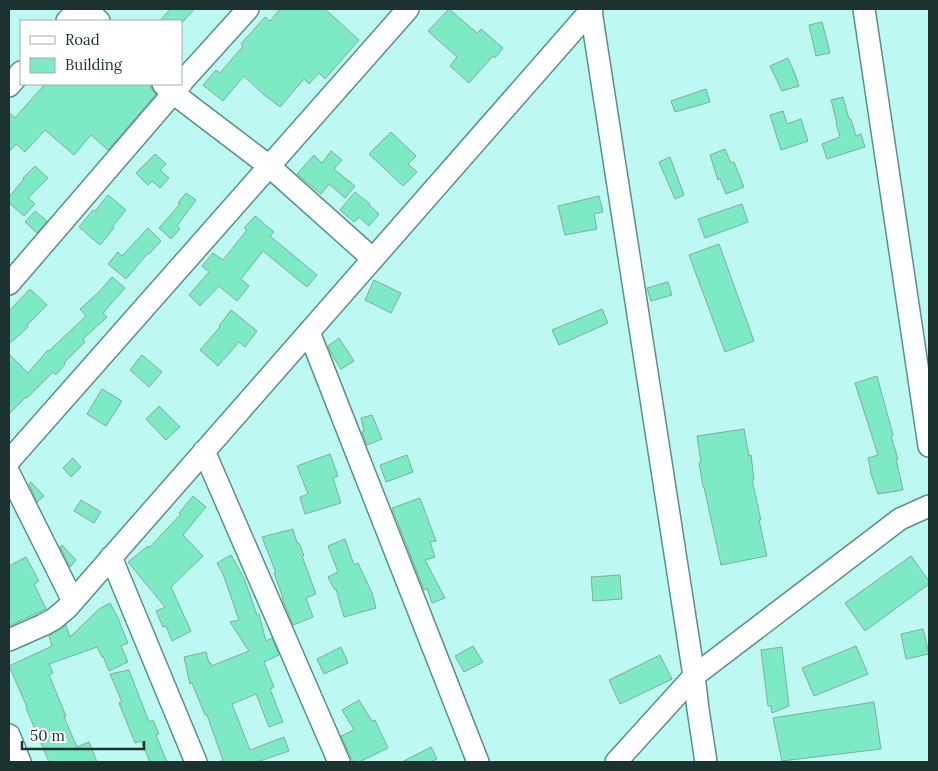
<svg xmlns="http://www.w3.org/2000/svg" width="938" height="771" viewBox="0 0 938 771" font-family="Lora,serif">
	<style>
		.building { fill: #7ee9c5; stroke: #7dae9b }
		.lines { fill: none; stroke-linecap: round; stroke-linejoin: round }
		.minor-casing { stroke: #59908c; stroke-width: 24 }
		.minor { stroke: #fff; stroke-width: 21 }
	</style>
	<rect width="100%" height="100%" fill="#bef8f3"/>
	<g class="building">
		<path d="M170 9H194L184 21H160Z"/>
		<path d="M280 9H325L359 40 325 79 319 73 309 84 304 79 280 107 263 94 244 76 223 101 203 85 216 70 220 73 243 46 241 44 265 17 270 21Z"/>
		<path d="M449 9 477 33 481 29 503 48 495 58 493 56 469 83 450 66 457 57 428 31Z"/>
		<path d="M822 22 830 53 816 56 809 25Z"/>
		<path d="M788 58 795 74 799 86 782 91 770 66Z"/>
		<path d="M45 84H151V88L156 94 108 150 91 135 74 155 45 130 25 152 16 144 9 152V112L15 118Z"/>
		<path d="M706 89 710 102 675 112 671 101Z"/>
		<path d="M843 97 849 119H851L856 136 861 134 865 147 827 159 822 144 840 137 836 123H837L831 100Z"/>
		<path d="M783 111 787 124 801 119 808 141 781 150 770 115Z"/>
		<path d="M391 132 416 156 408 164 417 172 403 186 369 154Z"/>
		<path d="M725 149 731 163 734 162 744 187 726 194 720 179 718 180 710 155Z"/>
		<path d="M331 151 342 160 334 169 355 186 345 198 329 184 321 194 297 174 314 155 322 163Z"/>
		<path d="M155 154 166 164 160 170 169 178 160 188 152 181 148 185 136 173Z"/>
		<path d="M670 157 684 195 675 199 659 162Z"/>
		<path d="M35 166 48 178 28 198 35 204 24 216 9 203V197L24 179 23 178Z"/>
		<path d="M355 192 370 204 369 205 379 214 369 226 359 217 354 222 340 210Z"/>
		<path d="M186 193 196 200 177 226 180 229 171 239 159 228 180 204 178 203Z"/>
		<path d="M108 195 126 210 113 226 114 228 100 245 79 227 93 210 95 211Z"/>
		<path d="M599 196 603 212 594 214 597 229 565 235 558 206Z"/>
		<path d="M742 204 748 222 705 238 698 219Z"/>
		<path d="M35 211 47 221 37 233 25 222Z"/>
		<path d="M255 216 274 232 270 236 317 275 307 287 263 251 241 279 249 286 237 301 219 286 200 306 189 295 209 272 202 266 213 253 223 260 247 230 244 228Z"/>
		<path d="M148 228 161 241 149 254 148 253 126 279 108 264 118 252 122 256Z"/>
		<path d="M719 244 754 341 725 352 689 255Z"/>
		<path d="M112 277 125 288 103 313 107 317 83 339 85 342 64 363 65 364 56 375 53 372 27 398 26 397 9 414V354L28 373 48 350 49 351 86 316 80 309 100 291Z"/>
		<path d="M374 280 401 293 391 313 365 300Z"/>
		<path d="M668 282 672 295 651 301 647 288Z"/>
		<path d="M30 289 47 305 27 325 28 327 9 344V311Z"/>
		<path d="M602 309 608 323 559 345 552 330Z"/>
		<path d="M231 310 257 331 245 347 239 342 218 366 200 350 220 327 219 326Z"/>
		<path d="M339 338 354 361 341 369 332 355 328 346Z"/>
		<path d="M142 355 162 372 149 387 130 370Z"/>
		<path d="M877 376 893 435 891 436 898 459H896L903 490 878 494 870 471H871L868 458 878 455 855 383Z"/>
		<path d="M102 389 122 401 106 426 87 414Z"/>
		<path d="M159 406 180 427 166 440 146 419Z"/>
		<path d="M372 415 382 439 367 445 362 432 364 431 361 418Z"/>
		<path d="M744 429 749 456 751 455 754 480H752L761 520H759L767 556 721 565 704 487H703L699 463 701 462 697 436Z"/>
		<path d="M330 454 338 476 333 478 341 503 305 514 300 497 308 494 297 466Z"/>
		<path d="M407 455 413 472 386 482 380 465Z"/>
		<path d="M73 458 81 467 71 477 63 468Z"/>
		<path d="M31 482 44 496 37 502 29 484Z"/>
		<path d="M193 496 206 507 183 535 203 556 171 587 191 631 172 641 166 626 163 627 156 611 165 607 128 562 148 546 149 548 181 514 179 513Z"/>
		<path d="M420 498 436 541 430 542 435 557 425 560 445 598 432 603 427 588 424 590 392 508Z"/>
		<path d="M81 500 101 512 94 523 74 511Z"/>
		<path d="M293 529 297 543H299L304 556H302L316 594 306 598 313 617 293 625 282 598H283L274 573H276L262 537Z"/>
		<path d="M345 539 354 565 358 563 372 593 376 608 344 617 336 589H334L328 577 338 572 328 546Z"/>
		<path d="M62 545 76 560 70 567 60 547Z"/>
		<path d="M231 555 244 578 257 615 259 614 266 641 272 638 279 655 264 662 274 687 270 689 283 722 269 727 256 694 232 704 250 750 284 737 289 751 257 762H221V761L223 760 207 715H205L192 683 190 684 184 657 206 652 209 663H211V666L249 651 230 622 239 620 223 574 217 563Z"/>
		<path d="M911 556 929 581V584L865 631 845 603Z"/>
		<path d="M26 557 39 581 34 584 46 609 9 626V566Z"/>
		<path d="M620 575 622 599 593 601 591 577Z"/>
		<path d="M110 603 119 620V621L128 643 121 646 128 662 109 671 103 656 102 657 97 647 49 664 53 673 49 675 66 716 64 717 77 747 89 742 97 762H49L26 708 27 707 9 666 52 646 49 636 66 625 70 637 99 609Z"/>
		<path d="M923 629 929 654 906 659 901 634Z"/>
		<path d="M473 646 483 662 464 672 455 656Z"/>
		<path d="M856 646 868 674 814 696 802 668Z"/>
		<path d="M341 647 348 663 324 674 317 659Z"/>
		<path d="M782 647 789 706 772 713 771 706H768L761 650Z"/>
		<path d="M660 655 672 679 620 704 609 680Z"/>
		<path d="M129 670 149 722 153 720 159 734 156 735 167 762H150L141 741 135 743 119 703 122 702 110 674Z"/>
		<path d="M359 700 372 721 375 720 388 748 359 762H353L341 736 354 730 342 710Z"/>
		<path d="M874 702 881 749 782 761 773 718Z"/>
		<path d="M431 747 437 759 430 762H402Z"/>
	</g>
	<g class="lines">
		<g class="minor-casing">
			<g id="minor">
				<path d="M86 9 99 21"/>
				<path d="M589 9 591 11 694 676 616 762"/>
				<path d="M864 9 929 446"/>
				<path d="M67 21 79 9"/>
				<path d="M181 83 248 9"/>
				<path d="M163 84 173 93 269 166 373 259"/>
				<path d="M9 86 21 72"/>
				<path d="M9 284 181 84"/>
				<path d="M309 332 478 762"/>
				<path d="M204 451 339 762"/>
				<path d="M9 461 408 9"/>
				<path d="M9 473 73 601"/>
				<path d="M111 557 196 762"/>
				<path d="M9 640 43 625 54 619 67 608 592 9"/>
				<path d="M9 735 20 762"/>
				<path d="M706 762 698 709 694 676 900 519 929 506"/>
			</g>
		</g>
		<use href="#minor" class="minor"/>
	</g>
	<rect width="938" height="771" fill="none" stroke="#1b3230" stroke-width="20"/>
	<rect x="20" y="20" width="162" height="65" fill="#ffffff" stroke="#a4adac"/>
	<rect x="30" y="36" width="25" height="8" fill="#ffffff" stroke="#a4adac"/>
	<text x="65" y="45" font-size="15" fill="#1b3230">Road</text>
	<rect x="30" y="58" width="25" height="15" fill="#7ee9c5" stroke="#a4adac"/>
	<text x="65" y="70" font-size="15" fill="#1b3230">Building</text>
	<path d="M22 741v8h122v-8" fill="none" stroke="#1b3230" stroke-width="2.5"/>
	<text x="30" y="741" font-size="15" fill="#1b3230" stroke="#ffffff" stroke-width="4" paint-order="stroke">50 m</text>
</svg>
